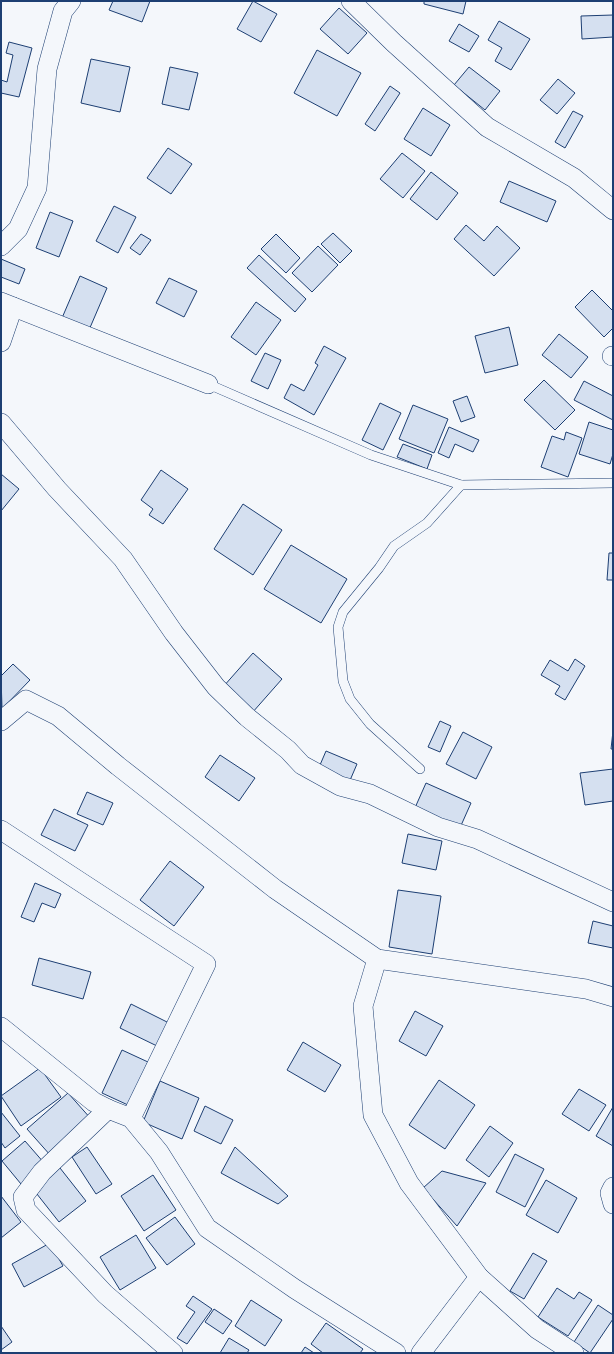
<svg xmlns="http://www.w3.org/2000/svg" width="614" height="1354" viewBox="0 0 614 1354" font-family="'Fira Sans Condensed',sans-serif">
	<style>
		.building { fill: #d5e0f0; stroke: #1d3f73 }
		.lines { fill: none; stroke-linecap: round; stroke-linejoin: round }
		.service-casing { stroke: #1d3f73; stroke-width: 10 }
		.minor-casing { stroke: #1d3f73; stroke-width: 20 }
		.service { stroke: #f4f7fb; stroke-width: 9 }
		.minor { stroke: #f4f7fb; stroke-width: 19 }
	</style>
	<rect width="100%" height="100%" fill="#f4f7fb"/>
	<g class="building">
		<path d="M113 1H150L142 22 109 10Z"/>
		<path d="M253 1 277 14 261 42 237 29Z"/>
		<path d="M424 1H466L463 14 424 4Z"/>
		<path d="M339 8 367 33 348 54 320 29Z"/>
		<path d="M613 15V37L582 39 581 16Z"/>
		<path d="M499 21 530 39 511 70 495 61 502 48 488 40Z"/>
		<path d="M459 24 479 36 469 52 449 41Z"/>
		<path d="M9 42 32 48 19 97 1 93V80L7 82 13 55 6 53Z"/>
		<path d="M317 50 361 73 337 116 294 93Z"/>
		<path d="M91 59 130 67 120 112 81 103Z"/>
		<path d="M170 67 198 73 189 110 162 104Z"/>
		<path d="M469 67 500 91 485 110 454 85Z"/>
		<path d="M558 79 575 93 557 114 540 100Z"/>
		<path d="M390 86 400 93 375 131 365 124Z"/>
		<path d="M423 108 450 125 431 156 404 139Z"/>
		<path d="M573 111 583 116 565 148 555 142Z"/>
		<path d="M168 148 192 164 171 194 147 178Z"/>
		<path d="M402 153 425 171 403 198 380 179Z"/>
		<path d="M431 172 458 193 437 220 410 199Z"/>
		<path d="M509 181 556 201 547 222 500 202Z"/>
		<path d="M114 206 136 217 118 253 96 241Z"/>
		<path d="M50 212 73 221 59 257 36 248Z"/>
		<path d="M466 225 484 241 497 226 520 248 494 276 454 239Z"/>
		<path d="M333 233 352 251 340 263 321 244Z"/>
		<path d="M141 234 151 240 140 255 130 248Z"/>
		<path d="M276 234 300 258 286 273 261 249Z"/>
		<path d="M318 246 338 265 312 292 292 273Z"/>
		<path d="M259 255 306 299 295 312 247 268Z"/>
		<path d="M1 259 25 269 19 284 1 277Z"/>
		<path d="M80 276 107 288 89 330 62 318Z"/>
		<path d="M169 278 197 291 184 317 156 303Z"/>
		<path d="M592 290 613 311V328L604 337 575 307Z"/>
		<path d="M256 302 281 320 256 355 231 337Z"/>
		<path d="M509 327 518 365 485 373 475 336Z"/>
		<path d="M559 334 588 357 571 378 542 355Z"/>
		<path d="M324 346 346 358 314 415 284 398 291 384 304 391 318 365 315 363Z"/>
		<path d="M265 353 281 360 268 389 251 381Z"/>
		<path d="M544 380 575 410 555 430 524 400Z"/>
		<path d="M584 381 613 396V420L574 400Z"/>
		<path d="M467 396 475 417 461 422 453 401Z"/>
		<path d="M380 403 401 413 383 450 362 440Z"/>
		<path d="M413 405 448 419 434 453 399 439Z"/>
		<path d="M589 422 613 430V454L610 464 579 454Z"/>
		<path d="M449 427 479 440 473 452 455 444 449 458 438 453Z"/>
		<path d="M566 432 582 438 568 477 541 467 552 436 564 440Z"/>
		<path d="M403 444 432 455 427 469 397 457Z"/>
		<path d="M161 470 188 489 163 524 149 515 153 509 141 500Z"/>
		<path d="M1 474 19 489 1 511Z"/>
		<path d="M243 504 282 530 253 575 214 549Z"/>
		<path d="M291 545 347 579 321 623 264 589Z"/>
		<path d="M609 553H613V580H607Z"/>
		<path d="M253 653 282 679 252 713 223 687Z"/>
		<path d="M575 659 585 666 565 700 555 694 560 686 541 675 550 660 568 671Z"/>
		<path d="M13 664 30 680 2 709 1 676Z"/>
		<path d="M440 721 451 726 440 752 428 747Z"/>
		<path d="M613 731V749H611Z"/>
		<path d="M463 732 492 747 476 779 446 764Z"/>
		<path d="M326 751 357 764 348 785 317 772Z"/>
		<path d="M220 755 255 778 239 801 205 777Z"/>
		<path d="M613 769V801L585 805 580 773Z"/>
		<path d="M426 783 471 803 459 830 414 810Z"/>
		<path d="M87 792 113 803 103 825 77 814Z"/>
		<path d="M54 809 88 825 75 851 41 835Z"/>
		<path d="M408 834 442 841 436 870 402 863Z"/>
		<path d="M170 861 204 887 174 926 140 900Z"/>
		<path d="M35 883 61 894 55 908 42 903 34 922 21 917Z"/>
		<path d="M398 890 441 896 432 954 389 947Z"/>
		<path d="M593 921 613 926V948L588 943Z"/>
		<path d="M39 958 91 972 83 999 32 985Z"/>
		<path d="M131 1004 169 1023 157 1046 120 1028Z"/>
		<path d="M415 1011 443 1026 426 1056 399 1041Z"/>
		<path d="M303 1042 341 1065 325 1092 287 1070Z"/>
		<path d="M122 1050 148 1062 128 1105 102 1093Z"/>
		<path d="M40 1068 61 1097 21 1126 1 1096Z"/>
		<path d="M439 1080 475 1105 445 1149 409 1125Z"/>
		<path d="M160 1081 199 1098 182 1139 143 1122Z"/>
		<path d="M579 1089 606 1105 589 1131 562 1114Z"/>
		<path d="M68 1093 92 1120 51 1156 27 1129Z"/>
		<path d="M205 1106 233 1120 221 1144 194 1131Z"/>
		<path d="M613 1107V1146L596 1136Z"/>
		<path d="M1 1112 20 1136 5 1148 1 1142Z"/>
		<path d="M490 1126 513 1143 489 1177 466 1160Z"/>
		<path d="M25 1141 45 1164 21 1184 2 1161Z"/>
		<path d="M87 1147 112 1184 96 1194 72 1157Z"/>
		<path d="M235 1147 288 1196 278 1204 221 1173Z"/>
		<path d="M515 1154 544 1169 525 1207 496 1192Z"/>
		<path d="M60 1168 86 1201 59 1222 33 1189Z"/>
		<path d="M442 1171 486 1183 457 1226 423 1188Z"/>
		<path d="M153 1175 176 1210 144 1231 121 1196Z"/>
		<path d="M546 1180 577 1198 558 1233 526 1215Z"/>
		<path d="M1 1196 21 1222 1 1238Z"/>
		<path d="M175 1217 195 1244 167 1265 146 1238Z"/>
		<path d="M136 1235 156 1268 120 1290 100 1257Z"/>
		<path d="M50 1243 63 1266 24 1287 12 1264Z"/>
		<path d="M533 1253 547 1261 524 1299 510 1291Z"/>
		<path d="M557 1288 574 1299 579 1292 592 1300 568 1336 538 1317Z"/>
		<path d="M193 1296 212 1309 187 1344 177 1338 195 1312 186 1306Z"/>
		<path d="M251 1300 282 1320 265 1346 235 1326Z"/>
		<path d="M598 1305 613 1315V1319L590 1353 574 1342Z"/>
		<path d="M214 1309 232 1321 223 1334 205 1322Z"/>
		<path d="M326 1323 363 1349 360 1353H323L311 1344Z"/>
		<path d="M1 1326 12 1342 1 1350Z"/>
		<path d="M229 1338 249 1350 247 1353H220Z"/>
		<path d="M305 1347 314 1353H301Z"/>
	</g>
	<g class="lines">
		<g class="service-casing">
			<g id="service">
				<path d="M208 384 371 455 461 485 613 483"/>
				<path d="M420 769 370 724 350 699 343 681 338 627 343 612 379 568 394 546 427 523 461 485"/>
			</g>
		</g>
		<g class="minor-casing">
			<g id="minor">
				<path d="M351 1 394 43 487 127 574 178 613 210"/>
				<path d="M1 246 18 229 37 188 47 69 63 11 71 1"/>
				<path d="M1 302 208 384"/>
				<path d="M1 342 13 307"/>
				<path d="M612 356H613"/>
				<path d="M1 423 57 489 123 559 174 633 216 687 247 717 288 750 302 765 340 786 370 794 438 827 477 839 613 902"/>
				<path d="M1 721 26 700 58 716 118 766 275 889 377 959 586 989 613 997"/>
				<path d="M1 830 206 964 131 1118"/>
				<path d="M377 959 363 1006 373 1115 409 1183 479 1277 537 1329 574 1353"/>
				<path d="M1 1027 94 1102 108 1109 131 1118 159 1152 207 1228 295 1289 396 1353"/>
				<path d="M108 1109 42 1172 23 1197 26 1210 105 1294 173 1353"/>
				<path d="M613 1187 610 1193 613 1204"/>
				<path d="M421 1353 479 1277"/>
			</g>
		</g>
		<use href="#service" class="service"/>
		<use href="#minor" class="minor"/>
	</g>
	<rect width="614" height="1354" fill="none" stroke="#1d3f73" stroke-width="4"/>
</svg>
